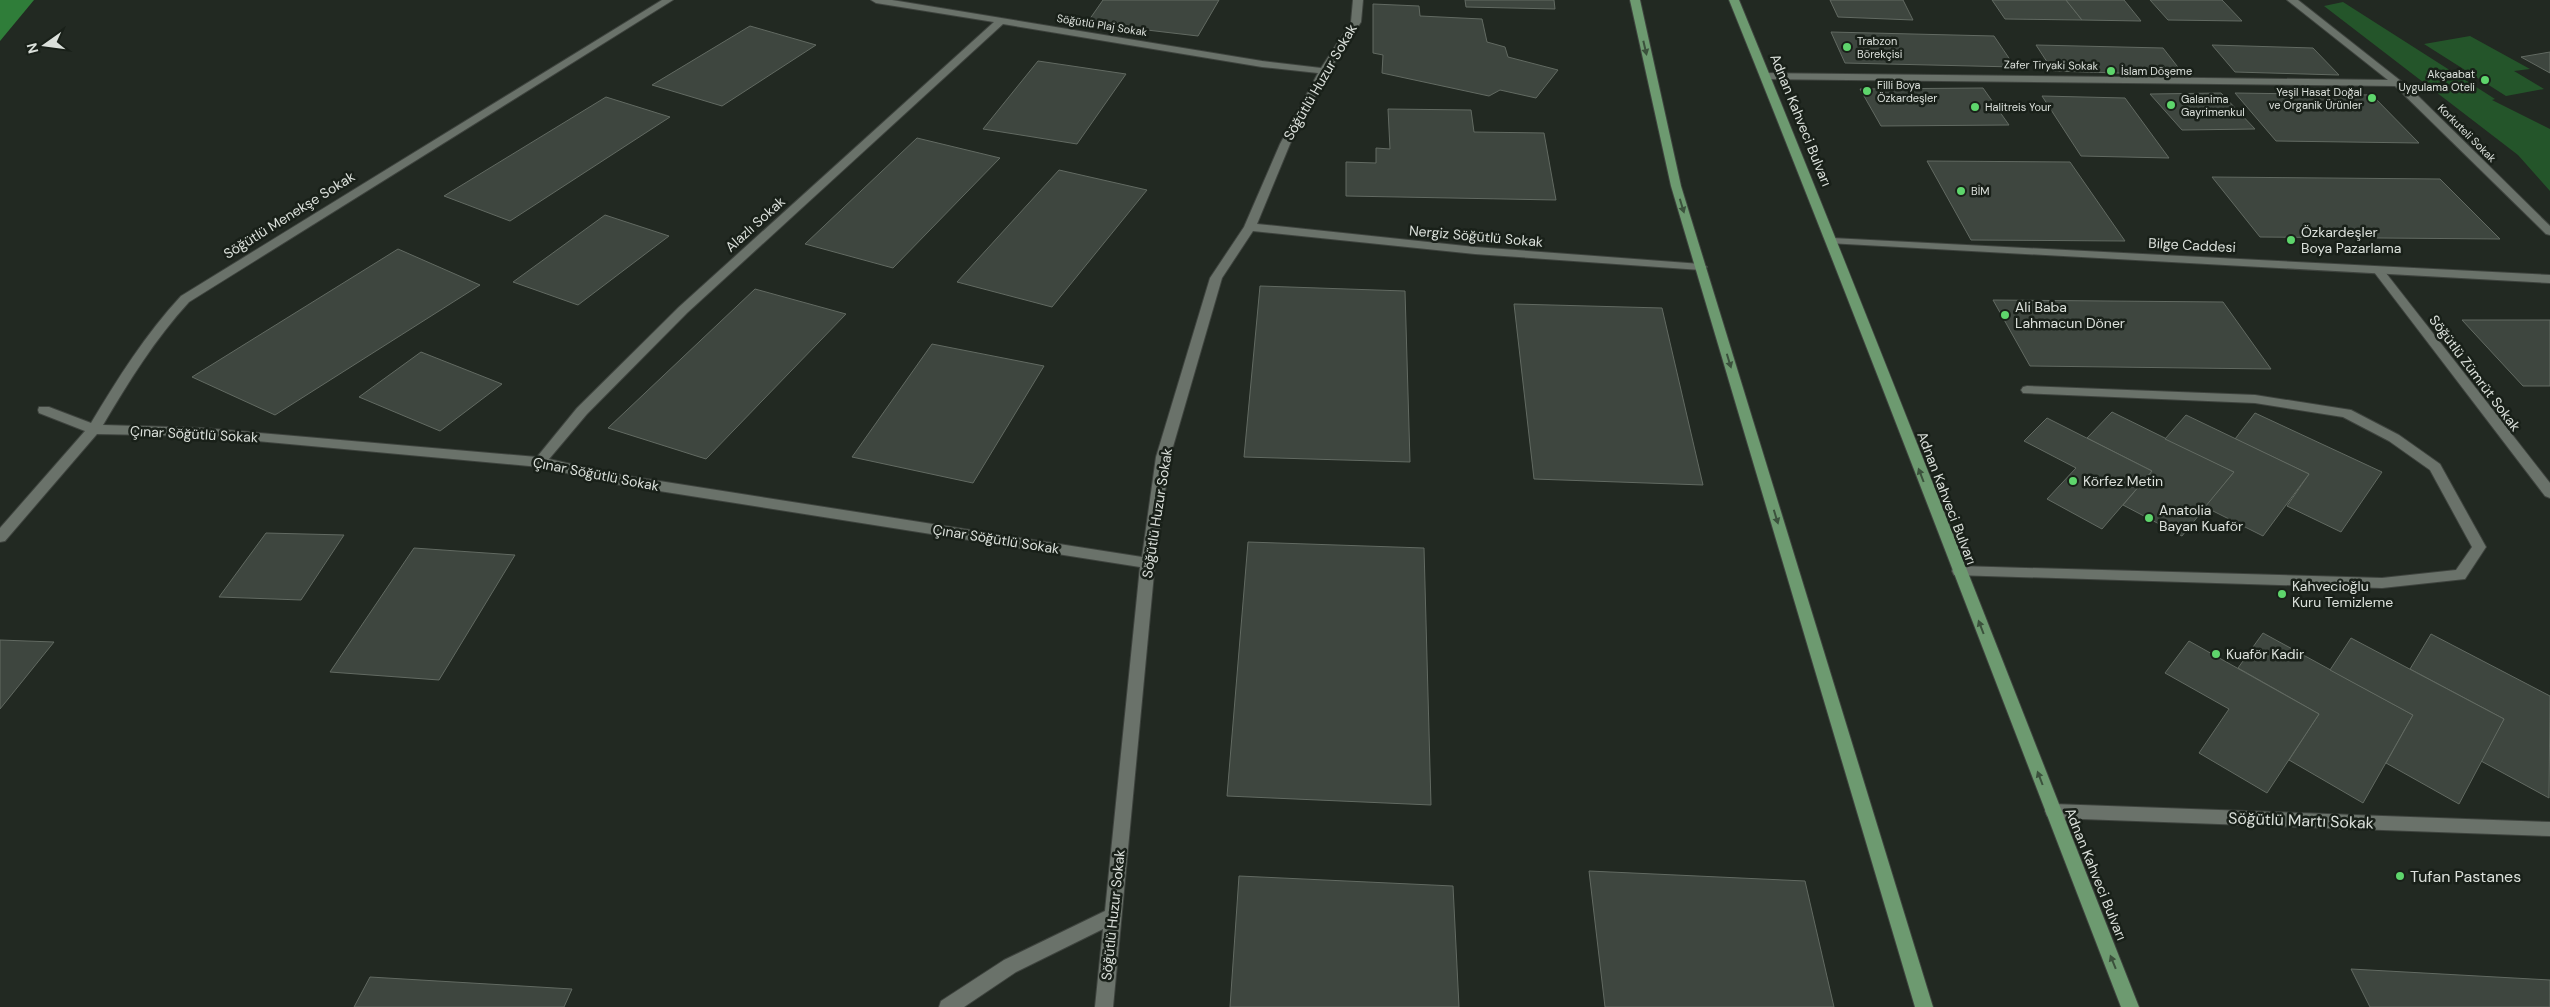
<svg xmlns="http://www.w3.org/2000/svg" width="2550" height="1007" viewBox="0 0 2550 1007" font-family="'DM Sans',sans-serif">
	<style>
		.green { fill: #24552a }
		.water { fill: #2f7d39 }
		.building { fill: #3e463f; stroke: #626a62 }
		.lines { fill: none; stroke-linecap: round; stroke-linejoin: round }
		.service-casing { stroke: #3e433e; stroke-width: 2 }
		.minor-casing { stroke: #3e433e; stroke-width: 2 }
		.tertiary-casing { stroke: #3e433e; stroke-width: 2 }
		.trunk-casing { stroke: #3e433e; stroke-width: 2 }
		.service { fill: #6a726a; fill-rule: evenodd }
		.minor { fill: #6a726a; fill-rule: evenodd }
		.tertiary { fill: #6a726a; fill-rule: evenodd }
		.trunk { fill: #6d9a70; fill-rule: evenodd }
		.oneway { fill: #3b513c }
		.poi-dot { fill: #5ed56c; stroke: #192019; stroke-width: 2 }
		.labels { text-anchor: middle; stroke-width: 5; stroke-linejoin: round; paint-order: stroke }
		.far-street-label { font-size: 11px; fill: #dbe0db; stroke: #192019 }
		.far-poi-label { font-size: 11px; fill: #dbe0db; stroke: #192019; text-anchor: start }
		.street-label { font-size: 14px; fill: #dbe0db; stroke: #192019 }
		.poi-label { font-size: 14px; fill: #dbe0db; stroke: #192019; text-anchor: start }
		.near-street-label { font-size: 16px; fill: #dbe0db; stroke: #192019 }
		.near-poi-label { font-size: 16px; fill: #dbe0db; stroke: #192019; text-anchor: start }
	</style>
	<rect width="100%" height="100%" fill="#222922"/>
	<g class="green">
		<path d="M2343 2 2495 99 2492 100 2550 129V191L2518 155 2324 6Z"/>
		<path d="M2470 36 2530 69 2514 71 2544 89 2506 96 2424 44Z"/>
	</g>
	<path class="water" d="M0 0H34L0 41Z"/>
	<g class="building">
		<path d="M1103 0H1219L1198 36 1087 23Z"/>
		<path d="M1465 0H1554L1555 9 1466 7Z"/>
		<path d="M1830 0H1903L1913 20 1838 17Z"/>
		<path d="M1992 0H2066L2082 20 2005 19Z"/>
		<path d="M2066 0H2124L2141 21 2082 20Z"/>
		<path d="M2150 0H2222L2242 21 2168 20Z"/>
		<path d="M1373 4 1419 6 1420 16 1482 19 1487 42 1505 47 1508 57 1558 70 1536 98 1500 90 1489 96 1382 73 1383 55 1373 53Z"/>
		<path d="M750 26 816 45 722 106 652 85Z"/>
		<path d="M1831 32 1994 36 2015 67 1845 63Z"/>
		<path d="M2036 45 2163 48 2184 75 2053 71Z"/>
		<path d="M2212 45 2313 48 2339 75 2235 72Z"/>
		<path d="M2550 52V73L2521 57Z"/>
		<path d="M1038 61 1126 74 1077 144 983 129Z"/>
		<path d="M1983 88 2009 125 1881 126 1860 89Z"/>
		<path d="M2221 93 2255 129 2182 130 2150 94Z"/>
		<path d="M2235 93 2372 95 2419 143 2276 141Z"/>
		<path d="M2042 96 2125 98 2169 158 2081 156Z"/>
		<path d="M606 97 670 117 510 221 444 196Z"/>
		<path d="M1388 109 1471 110 1474 132 1544 133 1556 200 1346 196V162L1376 163V148L1390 149Z"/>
		<path d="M917 138 1000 158 893 268 805 244Z"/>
		<path d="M1927 161 2070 162 2125 241 1971 240Z"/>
		<path d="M1059 170 1147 190 1052 307 957 282Z"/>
		<path d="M2212 177 2440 179 2500 239 2260 237Z"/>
		<path d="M605 215 669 236 578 305 513 282Z"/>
		<path d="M398 249 480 285 275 415 192 377Z"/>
		<path d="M1260 286 1405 291 1410 462 1244 457Z"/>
		<path d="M755 289 846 314 706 459 608 428Z"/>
		<path d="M1993 300 2223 302 2271 369 2030 366Z"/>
		<path d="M1514 304 1662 308 1703 485 1534 479Z"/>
		<path d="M2462 320H2550V386H2523Z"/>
		<path d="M932 344 1044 366 973 483 852 457Z"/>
		<path d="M421 352 502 384 440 431 359 397Z"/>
		<path d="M2112 412 2234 472 2182 536 2123 505 2152 471 2087 438Z"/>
		<path d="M2255 413 2382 472 2341 532 2287 506 2309 474 2235 439Z"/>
		<path d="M2186 415 2309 474 2263 536 2205 507 2234 472 2165 439Z"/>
		<path d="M2047 418 2152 471 2102 529 2047 499 2076 468 2024 441Z"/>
		<path d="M266 533 344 535 301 600 219 597Z"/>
		<path d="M1248 542 1424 548 1431 805 1227 796Z"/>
		<path d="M414 548 515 555 439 680 330 672Z"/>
		<path d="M2263 633 2413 715 2363 803 2289 760 2319 714 2238 668Z"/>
		<path d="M2431 634 2550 696 2549 798 2481 761 2504 719 2410 669Z"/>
		<path d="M2351 638 2504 719 2459 804 2386 763 2413 715 2330 670Z"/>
		<path d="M0 640 54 642 0 709Z"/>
		<path d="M2189 641 2319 714 2267 793 2199 753 2229 709 2165 673Z"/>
		<path d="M1589 871 1805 881 1834 1007H1605Z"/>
		<path d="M1239 876 1453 886 1459 1007H1230Z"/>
		<path d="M2351 969 2550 980V1007H2370Z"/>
		<path d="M370 977 572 989 564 1007H354Z"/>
	</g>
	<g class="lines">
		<g class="service-casing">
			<path id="service" d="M2027 386 2255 395 2351 410 2399 435 2440 464 2486 547 2465 579 2382 588 1954 575 1952 571 1954 567 1959 566 2382 578 2456 570 2472 547 2430 470 2389 441 2343 417 2255 403 2023 393 2021 390 2023 387Z"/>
		</g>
		<g class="minor-casing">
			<g id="minor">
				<path d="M662 0H673L189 302C155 339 129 381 103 425L203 428 537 457 577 408 679 307 994 22 876 3 871 0H892L1262 61 1321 68 1351 22 1353 0H1363L1361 22 1329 71 1290 144 1257 224 1475 247 1701 264 1707 267 1701 270 1475 254 1253 231 1222 278 1170 457 1155 563 1113 1007H1095L1103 929 1016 972 964 1007H939L941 1001 1004 960 1105 911 1140 567 615 484 540 467 203 436 97 434 5 541 0 542V528L85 431 39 413 38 410 39 407H49L91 423C118 378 145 335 181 296ZM1003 24 1262 67 1318 73 1280 144 1244 227 1210 278 1156 457 1142 557 615 474 549 459 587 414 687 313Z"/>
				<path d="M2287 0H2298L2411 89 2550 226V235L2546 234 2395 86 1765 79 1760 76 1765 73 2388 80Z"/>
				<path d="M2378 267 2382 268 2550 483V498L2545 496 2374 272 2372 270Z"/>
				<path d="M2053 804 2550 822V836L2053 818 2047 816 2045 811 2047 806Z"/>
			</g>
		</g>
		<g class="tertiary-casing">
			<path id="tertiary" d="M1832 238 2550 275V283L1828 243 1826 241Z"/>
		</g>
		<g class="trunk-casing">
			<g id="trunk">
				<path d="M1630 0H1640L1681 186 1933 1007H1915L1671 186Z"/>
				<path d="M1729 0H1739C1876 334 2006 671 2139 1007H2121C1991 671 1864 334 1729 0Z"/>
			</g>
		</g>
		<use href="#service" class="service"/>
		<use href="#minor" class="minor"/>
		<use href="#tertiary" class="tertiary"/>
		<use href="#trunk" class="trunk"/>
	</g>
	<defs><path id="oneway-solid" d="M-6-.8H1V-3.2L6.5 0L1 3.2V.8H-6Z" transform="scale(1.25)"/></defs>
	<g class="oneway">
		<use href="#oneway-solid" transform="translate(1645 48) rotate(77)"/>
		<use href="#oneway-solid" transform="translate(1682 206) rotate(73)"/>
		<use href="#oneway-solid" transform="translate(1729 361) rotate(73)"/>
		<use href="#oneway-solid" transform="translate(1921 475) rotate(-111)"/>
		<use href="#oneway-solid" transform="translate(1776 517) rotate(73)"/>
		<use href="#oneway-solid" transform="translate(1981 627) rotate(-111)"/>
		<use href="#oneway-solid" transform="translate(2040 778) rotate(-111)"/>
		<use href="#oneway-solid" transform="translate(2113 962) rotate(-112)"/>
	</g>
	<g class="poi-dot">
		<circle cx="1847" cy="47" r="5"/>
		<circle cx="2111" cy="71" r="5"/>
		<circle cx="2485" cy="80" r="5"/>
		<circle cx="1867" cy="91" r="5"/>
		<circle cx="2372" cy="98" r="5"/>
		<circle cx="2171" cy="105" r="5"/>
		<circle cx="1975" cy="107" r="5"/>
		<circle cx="1961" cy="191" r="5"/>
		<circle cx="2291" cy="240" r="5"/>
		<circle cx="2005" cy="315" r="5"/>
		<circle cx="2073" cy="481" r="5"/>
		<circle cx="2149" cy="518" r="5"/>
		<circle cx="2282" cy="594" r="5"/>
		<circle cx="2216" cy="654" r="5"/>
		<circle cx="2400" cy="876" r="5"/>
	</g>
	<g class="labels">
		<g class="far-street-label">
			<text transform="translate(1102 25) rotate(9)" y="4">Söğütlü Plaj Sokak</text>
			<text transform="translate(2051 65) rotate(1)" y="4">Zafer Tiryaki Sokak</text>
			<text transform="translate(2467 133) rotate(45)" y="4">Korkuteli Sokak</text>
		</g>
		<g class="far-poi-label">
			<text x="1857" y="45">Trabzon<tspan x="1857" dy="13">Börekçisi</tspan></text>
			<text x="2121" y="75">İslam Döşeme</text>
			<text x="2475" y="78" text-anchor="end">Akçaabat<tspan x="2475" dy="13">Uygulama Oteli</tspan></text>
			<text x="1877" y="89">Filli Boya<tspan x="1877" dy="13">Özkardeşler</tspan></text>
			<text x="2362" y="96" text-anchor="end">Yeşil Hasat Doğal<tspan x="2362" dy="13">ve Organik Ürünler</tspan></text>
			<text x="2181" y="103">Galanima<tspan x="2181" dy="13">Gayrimenkul</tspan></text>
			<text x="1985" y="111">Halitreis Your</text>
			<text x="1971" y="195">BİM</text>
		</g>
		<g class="street-label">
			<text transform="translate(1320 82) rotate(-60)" y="5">Söğütlü Huzur Sokak</text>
			<text transform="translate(1801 120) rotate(68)" y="5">Adnan Kahveci Bulvarı</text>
			<text transform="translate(289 215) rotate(-32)" y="5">Söğütlü Menekşe Sokak</text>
			<text transform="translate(755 224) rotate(-42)" y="5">Alazlı Sokak</text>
			<text transform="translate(1476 236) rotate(5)" y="5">Nergiz Söğütlü Sokak</text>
			<text transform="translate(2192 245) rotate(3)" y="5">Bilge Caddesi</text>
			<text transform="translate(2475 373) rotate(53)" y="5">Söğütlü Zümrüt Sokak</text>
			<text transform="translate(194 434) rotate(3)" y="5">Çınar Söğütlü Sokak</text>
			<text transform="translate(596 474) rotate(11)" y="5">Çınar Söğütlü Sokak</text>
			<text transform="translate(1947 498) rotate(69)" y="5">Adnan Kahveci Bulvarı</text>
			<text transform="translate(1157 513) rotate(-81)" y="5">Söğütlü Huzur Sokak</text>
			<text transform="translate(996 539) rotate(9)" y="5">Çınar Söğütlü Sokak</text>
			<text transform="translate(2096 874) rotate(68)" y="5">Adnan Kahveci Bulvarı</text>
			<text transform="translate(1113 915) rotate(-84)" y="5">Söğütlü Huzur Sokak</text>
		</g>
		<g class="poi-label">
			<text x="2301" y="237">Özkardeşler<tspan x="2301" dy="16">Boya Pazarlama</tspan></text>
			<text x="2015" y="312">Ali Baba<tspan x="2015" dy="16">Lahmacun Döner</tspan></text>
			<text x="2083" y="486">Körfez Metin</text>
			<text x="2159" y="515">Anatolia<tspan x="2159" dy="16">Bayan Kuaför</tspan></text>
			<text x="2292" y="591">Kahvecioğlu<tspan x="2292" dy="16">Kuru Temizleme</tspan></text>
			<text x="2226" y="659">Kuaför Kadir</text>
		</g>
		<g class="near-street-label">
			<text transform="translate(2301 820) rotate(2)" y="6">Söğütlü Martı Sokak</text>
		</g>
		<g class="near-poi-label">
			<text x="2410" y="882">Tufan Pastanes</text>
		</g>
	</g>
	<g transform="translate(45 45) rotate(256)" stroke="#192019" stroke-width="4" paint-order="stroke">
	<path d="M0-4L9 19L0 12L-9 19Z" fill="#dbe0db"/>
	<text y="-8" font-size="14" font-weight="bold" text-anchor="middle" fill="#dbe0db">N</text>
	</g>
</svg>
